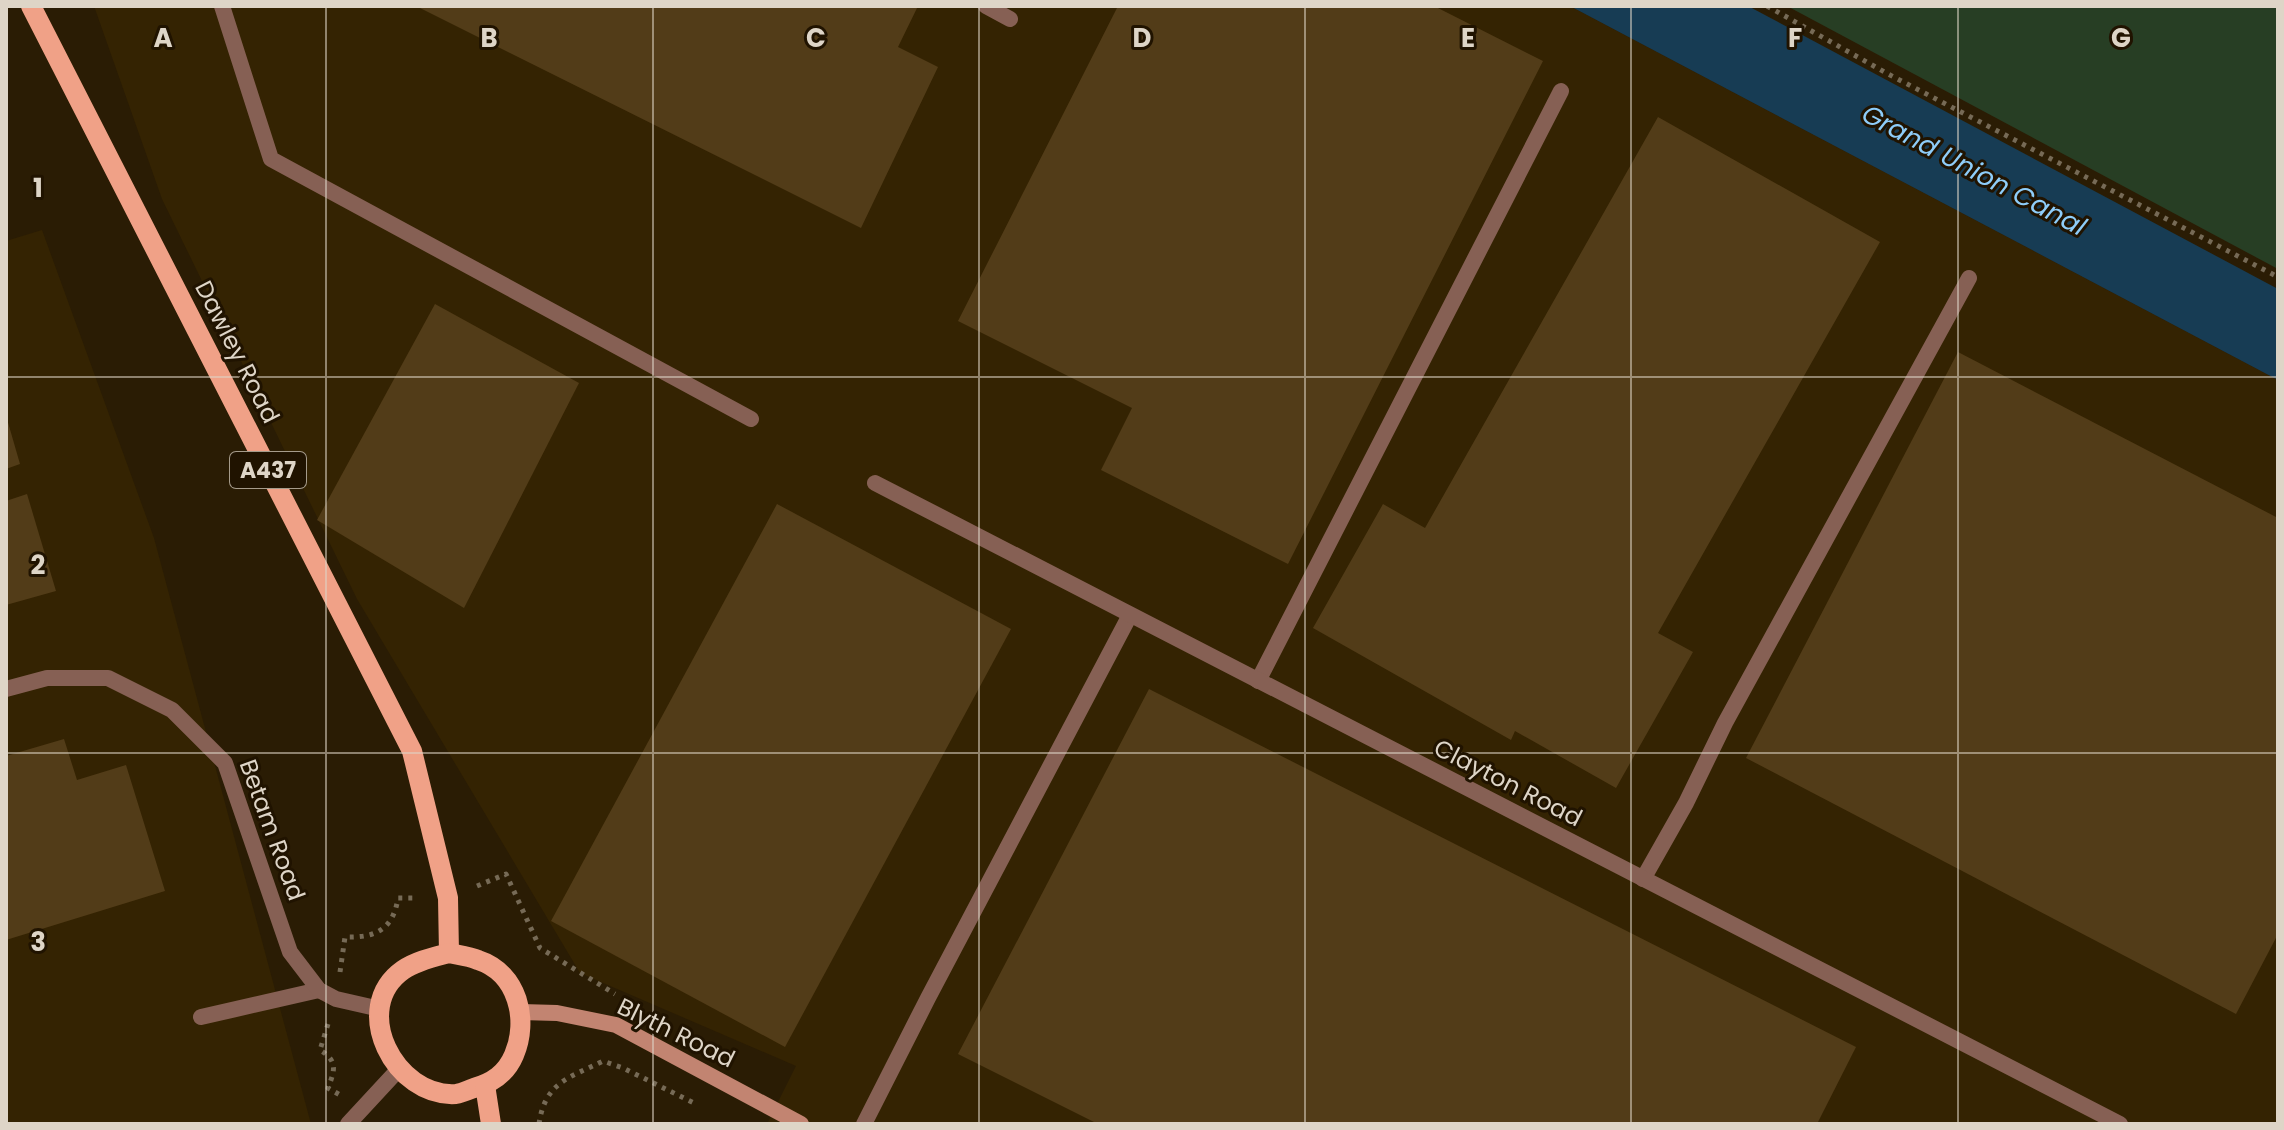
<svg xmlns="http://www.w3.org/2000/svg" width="2284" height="1130" viewBox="0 0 2284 1130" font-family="Poppins,sans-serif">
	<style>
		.built { fill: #342302 }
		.green { fill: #273e24 }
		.water { fill: #173c54 }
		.building { fill: #523c18 }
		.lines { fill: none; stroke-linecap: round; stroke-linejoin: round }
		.path { stroke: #766a56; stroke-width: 5; stroke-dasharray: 4 6; stroke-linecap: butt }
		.lane { stroke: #866054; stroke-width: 16 }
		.street { stroke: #866054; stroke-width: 16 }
		.secondary { stroke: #c28471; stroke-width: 16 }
		.primary { stroke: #f0a187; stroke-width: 20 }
		.grid { fill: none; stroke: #ded5c7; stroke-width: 2; stroke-opacity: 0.55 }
		.labels { text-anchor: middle; stroke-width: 6; stroke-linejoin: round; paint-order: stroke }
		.shield { fill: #201300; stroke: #a59b8b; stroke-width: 2 }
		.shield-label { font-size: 22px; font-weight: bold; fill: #ded5c7 }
		.street-label { font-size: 24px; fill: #ded5c7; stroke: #201300 }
		.water-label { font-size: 26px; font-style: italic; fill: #8ecdf9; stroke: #201300 }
		.grid-label { font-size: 26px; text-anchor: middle; font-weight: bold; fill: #ded5c7; stroke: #201300; stroke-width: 6; stroke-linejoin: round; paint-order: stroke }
	</style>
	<rect width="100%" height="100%" fill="#2a1c04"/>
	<g class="built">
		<path d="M94 6H1570L2278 380V1124H767L796 1066 580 973 357 599 162 199Z"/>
		<path d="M42 230 154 538 311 1124H6V241Z"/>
	</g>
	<path class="green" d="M1787 6H2278V269Z"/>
	<path class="water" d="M1570 6H1748L2278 289V380Z"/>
	<g class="building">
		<path d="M416 6H918L898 47 938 67 861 228Z"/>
		<path d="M1118 6H1434L1543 61 1288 564 1101 470 1132 408 958 321Z"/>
		<path d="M1658 117 1880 242 1658 633 1693 652 1616 788 1515 731 1511 740 1313 628 1383 504 1425 528Z"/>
		<path d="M435 304 579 383 464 608 317 520Z"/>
		<path d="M1958 352 2278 518V934L2236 1014 1746 758Z"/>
		<path d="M7 419 20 464 6 469V420Z"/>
		<path d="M27 494 56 591 6 605V501Z"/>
		<path d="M777 504 1011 629 785 1047 551 921Z"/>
		<path d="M1149 689 1856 1047 1817 1124H1098L958 1054Z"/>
		<path d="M64 739 77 780 126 765 165 891 6 940V756Z"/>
	</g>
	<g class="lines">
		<g class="path">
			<path d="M1767 6 1888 74 2278 277"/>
			<path d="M477 886 506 874 540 948 615 994"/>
			<path d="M340 972 345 937C375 938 393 930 398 898H417"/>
			<path d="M328 1024 320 1050C338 1061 335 1070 328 1088L340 1095"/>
			<path d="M539 1124C545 1082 569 1078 603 1061L623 1068 694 1103"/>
		</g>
		<g class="lane">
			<path d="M222 6 271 159 751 419"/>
			<path d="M986 6 1010 19"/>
			<path d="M1258 681 1561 91"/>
			<path d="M1643 879 1686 803 1725 723 1969 278"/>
			<path d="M201 1017 319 990"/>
			<path d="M864 1124 928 998 1130 615"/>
		</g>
		<g class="street">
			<path d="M875 483 2120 1124"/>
			<path d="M6 689 47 678H108L172 710 225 763 290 952 319 990 336 999 380 1009"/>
			<path d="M348 1124 398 1070"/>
		</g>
		<path class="secondary" d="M521 1012 557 1013 616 1025 801 1124"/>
		<g class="primary">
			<path d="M31 6 412 751 448 898 449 953"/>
			<path d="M449 953C458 955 469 956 478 960 518 973 529 1020 514 1055 506 1074 492 1083 474 1088 468 1090 462 1093 456 1094 395 1098 349 1008 403 970 416 961 434 957 449 953Z"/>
			<path d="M485 1085 491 1124"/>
		</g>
	</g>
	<path class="grid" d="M326 6V1124M653 6V1124M979 6V1124M1305 6V1124M1631 6V1124M1958 6V1124M6 377H2278M6 753H2278"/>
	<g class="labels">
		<rect class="shield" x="230" y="452" width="76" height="36" rx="6"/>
		<g class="shield-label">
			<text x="268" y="478">A437</text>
		</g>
		<g class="street-label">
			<text transform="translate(237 352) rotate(63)" y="8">Dawley Road</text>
			<text transform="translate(1508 783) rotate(27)" y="8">Clayton Road</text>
			<text transform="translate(272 830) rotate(70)" y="8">Betam Road</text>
			<text transform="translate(676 1033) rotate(26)" y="8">Blyth Road</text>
		</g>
		<g class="water-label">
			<text transform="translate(1974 170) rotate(28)" y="9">Grand Union Canal</text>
		</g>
	</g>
	<g class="grid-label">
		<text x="163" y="47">A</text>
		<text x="489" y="47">B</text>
		<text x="816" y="47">C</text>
		<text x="1142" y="47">D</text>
		<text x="1468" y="47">E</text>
		<text x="1795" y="47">F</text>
		<text x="2121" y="47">G</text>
		<text x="38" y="197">1</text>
		<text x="38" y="574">2</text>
		<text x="38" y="951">3</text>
	</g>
	<rect width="2284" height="1130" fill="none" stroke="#ded5c7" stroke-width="16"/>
</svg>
